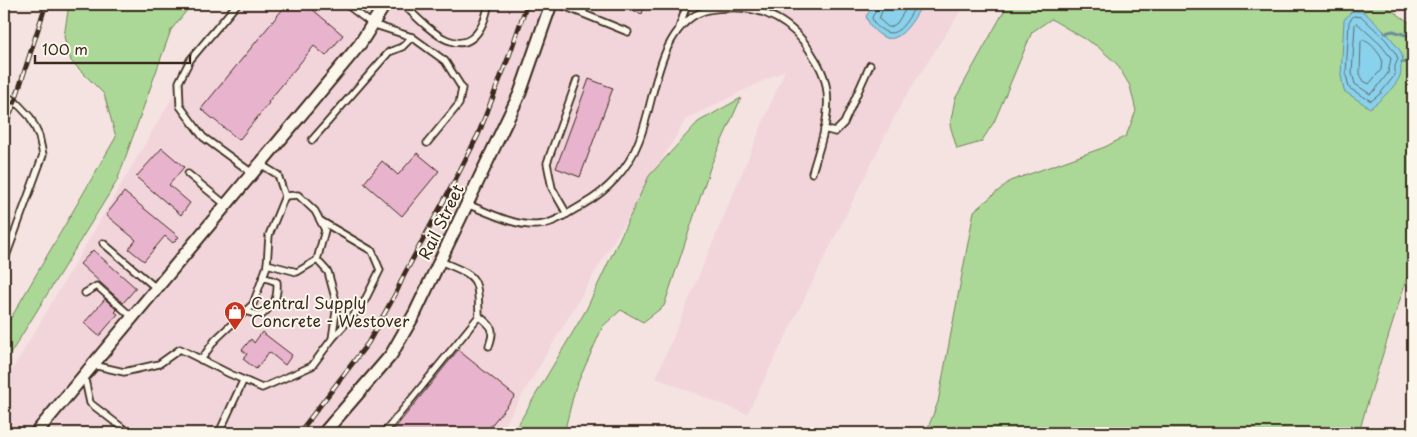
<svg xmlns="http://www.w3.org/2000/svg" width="1417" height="437" viewBox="0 0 1417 437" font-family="'Playpen Sans',sans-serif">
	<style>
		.built { fill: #f1d5db }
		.green { fill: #abd896; stroke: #73815a }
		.water { fill: #8ad1eb; stroke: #6a8e99 }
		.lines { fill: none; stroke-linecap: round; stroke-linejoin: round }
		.shore { stroke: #5b6d70; stroke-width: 1 }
		.stream { stroke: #6a8e99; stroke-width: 3 }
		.building { fill: #e8b3cc; stroke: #3b2a1e }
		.lane-casing { stroke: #3b2a1e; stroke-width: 9 }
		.street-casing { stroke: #3b2a1e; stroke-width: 15 }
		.lane { stroke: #fbf7ec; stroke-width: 5.5 }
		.street { stroke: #fbf7ec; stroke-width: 11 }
		.rail-casing { stroke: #3b2a1e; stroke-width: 5 }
		.rail { stroke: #fbf7ec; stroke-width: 3; stroke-dasharray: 9; stroke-linecap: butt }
		.labels { text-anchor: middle; stroke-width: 4; stroke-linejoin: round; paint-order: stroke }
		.street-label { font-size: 16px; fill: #3b2a1e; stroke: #fbf7ec }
		.poi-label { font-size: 16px; fill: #3b2a1e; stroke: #fbf7ec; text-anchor: start }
	</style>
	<rect width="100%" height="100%" fill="#f5e3e2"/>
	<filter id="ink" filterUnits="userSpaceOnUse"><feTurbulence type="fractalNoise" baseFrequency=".02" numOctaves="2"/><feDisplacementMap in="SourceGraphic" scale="10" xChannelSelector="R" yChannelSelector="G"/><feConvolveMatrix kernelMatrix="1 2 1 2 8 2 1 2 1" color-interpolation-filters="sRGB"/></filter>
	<g filter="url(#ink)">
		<path class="built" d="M242 4H965L902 102 747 414 656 378 785 70 686 119 500 433H4V384L196 57Z"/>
		<g class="green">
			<path d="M69 4H192L171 30 117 181 4 364V330L116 137 104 94 71 61 64 37Z"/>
			<path d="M1008 4H1383L1413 25V258L1365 411 1359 433H926L938 402 974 211 1010 181 1105 147 1126 136 1136 111 1130 86 1117 64 1097 46 1051 19 1032 32 994 122 981 142 957 149 950 125 955 99Z"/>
			<path d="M741 98 711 165 664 306 643 322 621 310 603 326 575 389 564 433H513L586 310 649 176 698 122Z"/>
		</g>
		<g class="water">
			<path d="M875 4H923C914 17 900 49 880 35 873 30 869 25 866 16Z"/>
			<path d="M1352 11 1364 12 1390 37 1401 52 1403 60C1399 69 1402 69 1400 76 1397 85 1379 102 1370 108L1344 91 1341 75 1344 20Z"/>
		</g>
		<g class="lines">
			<g class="shore">
				<path d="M878 4V8L872 17C873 23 876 26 881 29 898 43 909 16 917 4"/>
				<path d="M885 4 879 19 888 27H891L897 23 909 4"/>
				<path d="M1354 16 1362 17 1386 40 1396 54 1398 59 1395 66V75L1380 94 1371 101 1349 88 1346 74 1349 22Z"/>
				<path d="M1357 23 1381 45 1391 58 1388 73 1375 90 1370 94 1355 84 1352 73 1355 25Z"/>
				<path d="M1363 40C1371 42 1378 52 1382 59L1381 70 1369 84 1362 80 1360 73 1361 42Z"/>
			</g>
			<g class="stream">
				<path d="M1385 33 1393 31 1413 37"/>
				<path d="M1402 62 1413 63"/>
			</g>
		</g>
		<g class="building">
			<path d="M287 4H306L343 35 326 56 314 46 268 102 269 103 239 140 201 109Z"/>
			<path d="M616 4H645L642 14Z"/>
			<path d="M589 79 613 88 580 177 556 168Z"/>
			<path d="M162 148 184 167 169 185 190 203 181 215 136 177Z"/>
			<path d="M417 153 439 171 402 216 364 183 382 161 398 175Z"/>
			<path d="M124 192 179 237 173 243 165 236 144 261 129 249 136 240 106 215Z"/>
			<path d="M93 250 136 288 123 303 80 264Z"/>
			<path d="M105 299 117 310 115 312 118 314 99 336 84 323Z"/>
			<path d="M262 332 292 355 285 365 269 352 256 369 243 359 247 354 242 350 251 339 254 343Z"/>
			<path d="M458 350 515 396 485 433H391Z"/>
		</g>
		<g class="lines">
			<g class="lane-casing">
				<g id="lane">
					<path d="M237 4 190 60 179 82 180 106 203 137 252 173"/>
					<path d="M346 4 372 24 412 37 445 61 462 88 459 104 427 143"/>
					<path d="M403 4C424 24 462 68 483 23 486 17 487 10 489 4"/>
					<path d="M559 4 628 32"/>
					<path d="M583 13 586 4"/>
					<path d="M679 28 687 4"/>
					<path d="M4 95 15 101 30 117 39 136 43 155 4 262"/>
					<path d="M824 129 835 132 844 123 870 65"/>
					<path d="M312 140 389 52 402 47 412 37"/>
					<path d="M188 174 226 205"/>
					<path d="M467 204C487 212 515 226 536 225 552 225 570 212 584 204 607 191 628 169 638 143 655 104 655 40 695 15 705 9 716 8 728 8 764 6 794 23 812 54 818 63 824 74 826 85 832 115 820 145 812 173"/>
					<path d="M567 214 552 188 547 163 577 80"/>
					<path d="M321 221 372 251 380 270 363 304 332 339"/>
					<path d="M103 243 156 288"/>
					<path d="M267 264 297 272 317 260 325 230 315 211 298 195 285 196"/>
					<path d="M85 293 97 286 132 317"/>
					<path d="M245 311 261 316C274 304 278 300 277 282L263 277"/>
					<path d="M479 316C493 327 495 329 489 346"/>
					<path d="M201 360 215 340 253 304 267 266 269 235 285 196 278 175 260 164"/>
					<path d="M93 365 124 372 159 364 180 349 230 374 262 388 312 366 332 339 337 305 328 272 317 260"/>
					<path d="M84 375 90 403 129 433"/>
					<path d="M219 433 243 381"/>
					<path d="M384 433 479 316C478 274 477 277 440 261"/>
				</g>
			</g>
			<g class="street-casing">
				<g id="street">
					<path d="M36 433 360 44 385 4"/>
					<path d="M324 433 391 355 415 313 520 93 551 4"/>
				</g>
			</g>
			<use href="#lane" class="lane"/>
			<use href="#street" class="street"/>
			<g class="rail-casing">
				<g id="rail">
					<path d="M4 130 15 101 46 4"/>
					<path d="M299 433 368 343 396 293 404 275 454 182 478 135 509 56 527 4"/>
				</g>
			</g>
			<use href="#rail" class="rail"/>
		</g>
	</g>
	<defs>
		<g id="shop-pin" transform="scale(1.125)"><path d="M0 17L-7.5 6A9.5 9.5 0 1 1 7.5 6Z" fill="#c8321e" stroke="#fbf7ec"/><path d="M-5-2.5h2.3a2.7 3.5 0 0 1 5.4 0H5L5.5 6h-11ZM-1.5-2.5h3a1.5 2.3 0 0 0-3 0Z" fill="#fff"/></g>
	</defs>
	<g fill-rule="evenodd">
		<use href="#shop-pin" x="235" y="312"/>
	</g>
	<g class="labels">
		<g class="street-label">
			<text transform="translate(441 222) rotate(-64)" y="6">Rail Street</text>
		</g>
		<g class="poi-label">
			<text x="251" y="309">Central Supply<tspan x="251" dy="18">Concrete - Westover</tspan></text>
		</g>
	</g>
	<rect width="1417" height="437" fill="none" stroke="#fbf7ec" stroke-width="20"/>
	<rect x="10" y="10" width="1397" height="417" fill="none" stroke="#3b2a1e" stroke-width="2" filter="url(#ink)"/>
	<path d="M35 55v8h155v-8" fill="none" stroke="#3b2a1e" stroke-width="2.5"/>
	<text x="42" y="55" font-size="15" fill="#3b2a1e" stroke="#fbf7ec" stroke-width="4" paint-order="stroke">100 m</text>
</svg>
